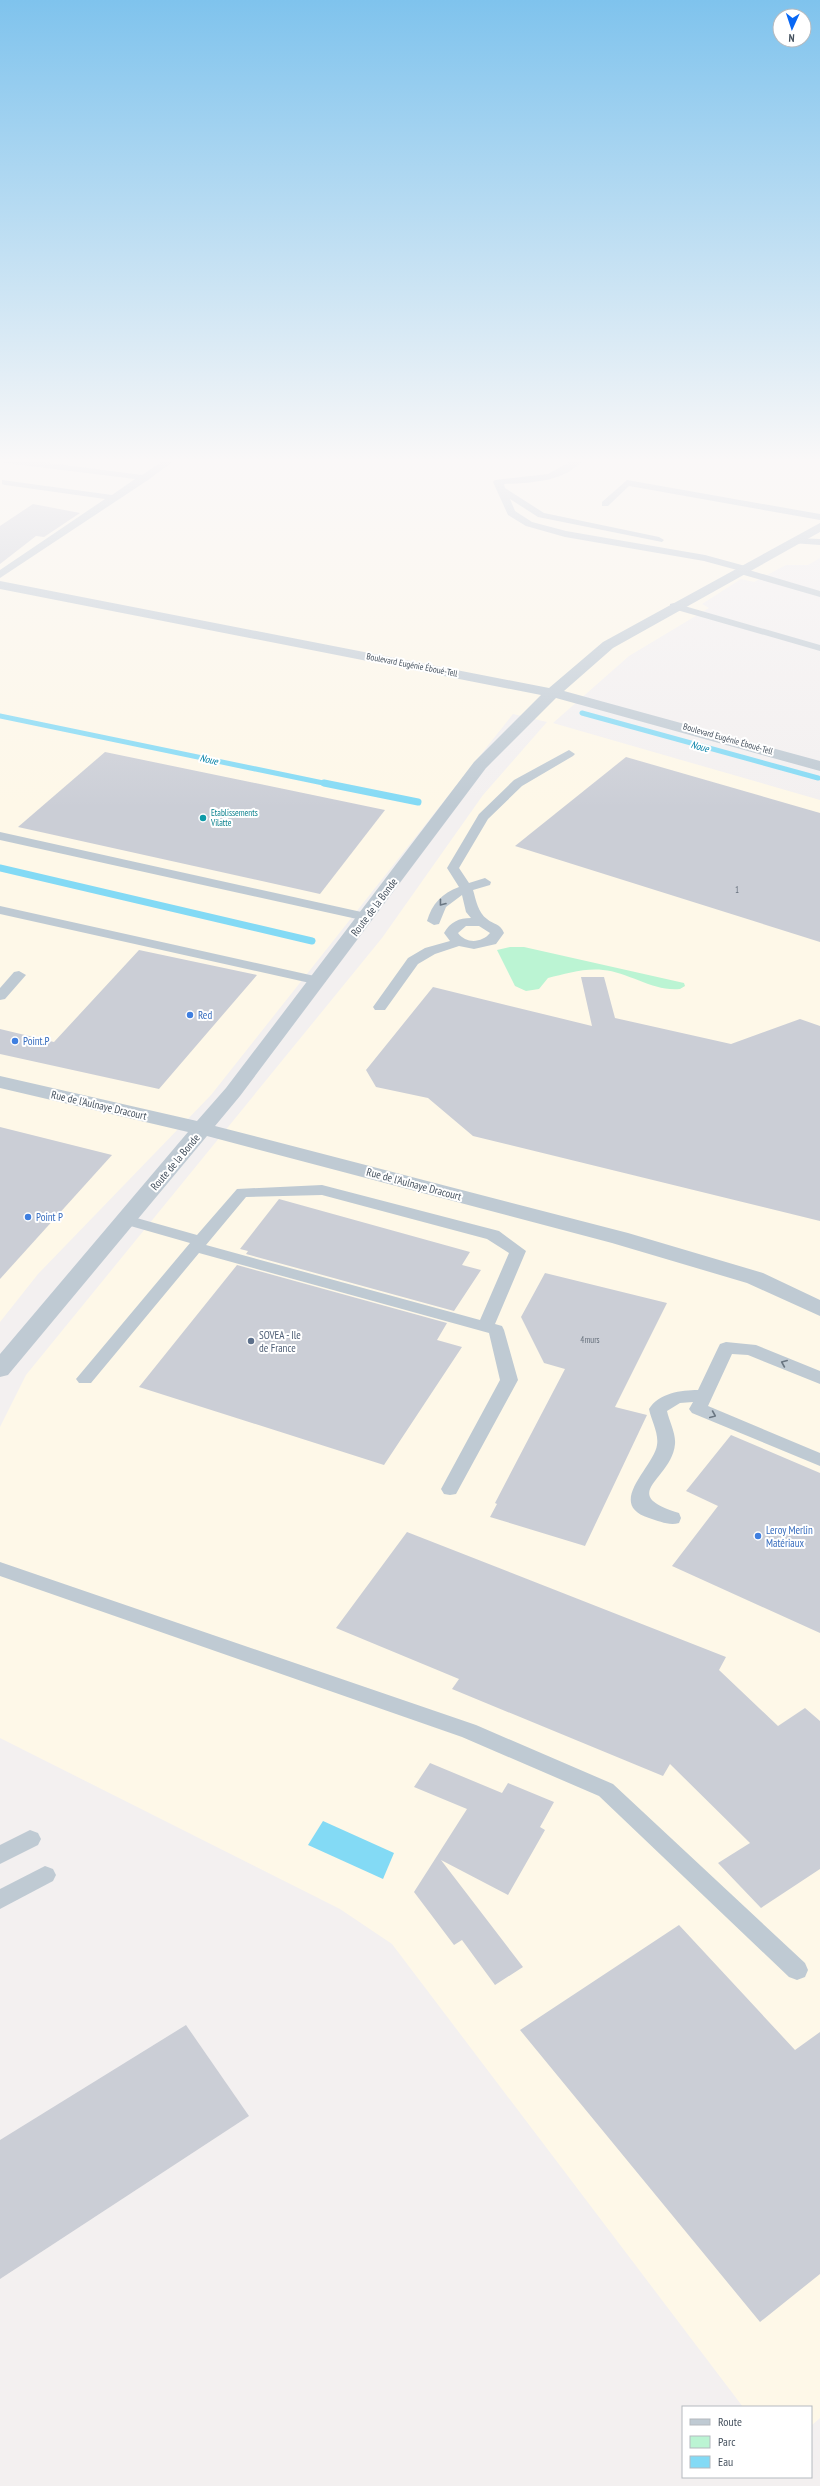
<svg xmlns="http://www.w3.org/2000/svg" width="820" height="2486" viewBox="0 0 820 2486" font-family="'PT Sans Narrow',sans-serif">
	<style>
		.commercial { fill: #fef8e8 }
		.green { fill: #bbf4d3 }
		.water { fill: #83daf5 }
		.lines { fill: none; stroke-linecap: round; stroke-linejoin: round }
		.stream-far1 { stroke: #83daf5; stroke-width: 5 }
		.stream { stroke: #83daf5; stroke-width: 7 }
		.building { fill: #cbced6 }
		.lane { fill: #bfcad3; fill-rule: evenodd }
		.street { fill: #bfcad3; fill-rule: evenodd }
		.oneway { stroke: #6a7682 }
		.culture-dot { fill: #0f9aa8; stroke: #fff; stroke-width: 1.5 }
		.shop-dot { fill: #3f7fe0; stroke: #fff; stroke-width: 1.5 }
		.service-dot { fill: #5c6f8a; stroke: #fff; stroke-width: 1.5 }
		.labels { text-anchor: middle; stroke-width: 4; stroke-linejoin: round; paint-order: stroke }
		.far-street-label { font-size: 9px; fill: #46525f; stroke: #fff }
		.far-culture-label { font-size: 9px; fill: #0d838f; stroke: #fff; text-anchor: start }
		.number-label { font-size: 9px; fill: #67717d }
		.far-water-label { font-size: 10px; font-style: italic; fill: #0280a7; stroke: #fff }
		.street-label { font-size: 11px; fill: #46525f; stroke: #fff }
		.shop-label { font-size: 11px; fill: #366cbe; stroke: #fff; text-anchor: start }
		.service-label { font-size: 11px; fill: #4e5e75; stroke: #fff; text-anchor: start }
	</style>
	<rect width="100%" height="100%" fill="#f3f0f0"/>
	<path class="commercial" d="M0 460H820V558L808 565H786L754 582 741 579 702 604 709 608 629 656 553 723 820 800V2418L811 2426V2407H743L392 1944 340 1909 0 1738V1427L26 1375 382 938 483 795 547 722 513 714 211 1095 38 1274 0 1322Z"/>
	<path class="green" d="M510 947H524L684 983 685 986 680 989C654 992 628 972 603 970 584 968 565 974 548 978L539 989 526 991 515 986 497 950Z"/>
	<path class="water" d="M323 1821 394 1853 383 1879 308 1845Z"/>
	<g class="lines">
		<g class="stream-far1">
			<path d="M582 713 818 778"/>
			<path d="M0 716 328 784"/>
		</g>
		<g class="stream">
			<path d="M324 783 418 802"/>
			<path d="M0 868 312 941"/>
		</g>
	</g>
	<g class="building">
		<path d="M33 504 80 513 44 537 36 536 0 564V526Z"/>
		<path d="M105 752 385 810 320 894 18 827Z"/>
		<path d="M626 757 820 813V942L515 846Z"/>
		<path d="M139 950 257 975 159 1089 0 1054V1029L54 1042Z"/>
		<path d="M581 977H604L615 1018 731 1044 800 1019 820 1026V1221L473 1136 428 1098 376 1087 366 1070 433 987 592 1026Z"/>
		<path d="M0 1127 112 1155 0 1279Z"/>
		<path d="M279 1199 470 1252 462 1265 481 1270 454 1311 246 1254 248 1251 240 1249Z"/>
		<path d="M237 1265 447 1323 437 1340 462 1347 384 1465 139 1387Z"/>
		<path d="M545 1273 667 1303 615 1407 647 1415 585 1546 490 1517 497 1504 495 1503 565 1369 544 1363 521 1317Z"/>
		<path d="M731 1435 820 1473V1633L672 1566 718 1506 686 1491Z"/>
		<path d="M407 1532 726 1657 719 1670 778 1726 805 1708 820 1721V1869L761 1908 718 1863 750 1843 670 1764 663 1776 452 1689 459 1679 336 1628Z"/>
		<path d="M430 1763 502 1793 508 1783 554 1802 540 1827 545 1830 508 1895 441 1860 523 1967 495 1985 462 1940 454 1945 414 1892 467 1809 414 1787Z"/>
		<path d="M679 1925 795 2050 820 2032V2274L760 2322 520 2030Z"/>
		<path d="M186 2025 249 2116 0 2279V2140Z"/>
	</g>
	<g class="lines">
		<g class="lane">
			<path d="M0 460H26L142 475 164 460H175L148 480 0 578V570L105 499 5 485 2 484V480L112 495 135 479 5 463Z"/>
			<path d="M573 460H583C565 482 530 483 504 484L505 488 544 513 659 537 664 540 662 542 538 517 510 499 515 511 532 522 566 531 705 555 749 567V570L820 591V597L737 573V570L704 561 565 537 526 526 508 515 493 482 495 480 548 474Z"/>
			<path d="M627 480 820 514V520L629 486 608 506H602V502Z"/>
			<path d="M795 538 820 539V545L792 543 790 541Z"/>
			<path d="M674 603 820 645V651L670 608V604Z"/>
			<path d="M569 750 575 754 573 756 522 786 488 819 459 868 469 883 485 878 491 882 490 885 473 890C476 900 478 913 487 919 494 925 500 923 504 933L496 944 474 949 459 946 435 954 418 964 385 1010H375L373 1007 408 958 425 948 450 941 444 933C450 922 459 918 471 918L466 912 462 895 446 907 439 924 434 925 427 921C432 904 442 893 459 887L447 868 479 814 514 780ZM466 926H479L490 933C482 943 466 944 458 933Z"/>
			<path d="M0 832 366 913 373 917 366 921 0 840Z"/>
			<path d="M0 906 319 977 326 981 319 985 0 914Z"/>
			<path d="M19 971 26 975 5 999 0 1000V988L14 972Z"/>
			<path d="M322 1185 499 1231 526 1251 495 1324 502 1326 504 1330 518 1380 456 1494 450 1495 444 1494 441 1489 500 1380 489 1333 199 1253 91 1383H79L76 1379 190 1243 120 1223 118 1220 120 1217 126 1215 197 1235 237 1189ZM322 1195 487 1239 509 1253 480 1320 206 1245 246 1197Z"/>
			<path d="M726 1342 756 1345 820 1371V1384L748 1355 732 1354 708 1406 820 1453V1466L692 1413 689 1409 693 1402 680 1403 667 1411C669 1421 676 1433 675 1444 672 1480 616 1494 679 1513L681 1518 679 1523C669 1526 659 1521 649 1518 605 1504 654 1467 657 1445 659 1433 651 1420 649 1409 659 1393 681 1390 698 1390L718 1348 720 1344Z"/>
			<path d="M0 1562 476 1725 613 1784 805 1963 808 1970 805 1977 797 1980 789 1977 599 1796 462 1737 0 1576Z"/>
			<path d="M30 1830 38 1833 41 1839 38 1845 0 1864V1845Z"/>
			<path d="M45 1866 53 1869 56 1875 53 1881 0 1909V1889Z"/>
		</g>
		<path class="street" d="M820 523V532L613 648 564 691 820 761V771L556 698 486 768 240 1096 215 1126 628 1233 763 1273 820 1300V1316L747 1283 612 1243 207 1136 8 1375 0 1377V1354L188 1132 0 1088V1076L197 1121 226 1088 474 762 541 695 0 589V581L549 688 603 642Z"/>
	</g>
	<defs><path id="oneway-chevron" d="M-2-3.5L2.5 0L-2 3.5" fill="none" stroke-width="1.6" stroke-linecap="round" stroke-linejoin="round"/></defs>
	<g class="oneway">
		<use href="#oneway-chevron" transform="translate(442 903) rotate(128)"/>
		<use href="#oneway-chevron" transform="translate(784 1363) rotate(-157)"/>
		<use href="#oneway-chevron" transform="translate(713 1415) rotate(23)"/>
	</g>
	<linearGradient id="sky" x2="0" y2="1"><stop stop-color="#7fc3ed"/><stop offset="0.57" stop-color="#faf8f8"/><stop offset="1" stop-color="#faf8f8" stop-opacity="0"/></linearGradient>
	<rect width="820" height="808" fill="url(#sky)"/>
	<circle class="culture-dot" cx="203" cy="818" r="4"/>
	<g class="shop-dot">
		<circle cx="190" cy="1015" r="4"/>
		<circle cx="15" cy="1041" r="4"/>
		<circle cx="28" cy="1217" r="4"/>
		<circle cx="758" cy="1536" r="4"/>
	</g>
	<circle class="service-dot" cx="251" cy="1341" r="4"/>
	<g class="labels">
		<g class="far-street-label">
			<text transform="translate(412 665) rotate(11)" y="3">Boulevard Eugénie Éboué-Tell</text>
			<text transform="translate(728 739) rotate(16)" y="3">Boulevard Eugénie Éboué-Tell</text>
		</g>
		<g class="far-culture-label">
			<text x="211" y="816">Etablissements<tspan x="211" dy="10">Vilatte</tspan></text>
		</g>
		<g class="number-label">
			<text x="737" y="893">1</text>
			<text x="590" y="1343">4murs</text>
		</g>
		<g class="far-water-label">
			<text transform="translate(700 746) rotate(15)" y="4">Noue</text>
			<text transform="translate(209 759) rotate(12)" y="4">Noue</text>
		</g>
		<g class="street-label">
			<text transform="translate(374 907) rotate(-53)" y="4">Route de la Bonde</text>
			<text transform="translate(99 1105) rotate(13)" y="4">Rue de l'Aulnaye Dracourt</text>
			<text transform="translate(175 1162) rotate(-50)" y="4">Route de la Bonde</text>
			<text transform="translate(414 1184) rotate(15)" y="4">Rue de l'Aulnaye Dracourt</text>
		</g>
		<g class="shop-label">
			<text x="198" y="1019">Red</text>
			<text x="23" y="1045">Point.P</text>
			<text x="36" y="1221">Point P</text>
			<text x="766" y="1534">Leroy Merlin<tspan x="766" dy="13">Matériaux</tspan></text>
		</g>
		<g class="service-label">
			<text x="259" y="1339">SOVEA - Ile<tspan x="259" dy="13">de France</tspan></text>
		</g>
	</g>
	<rect x="682" y="2406" width="130" height="72" fill="#ffffff" stroke="#b5babf"/>
	<rect x="690" y="2419" width="20" height="6" fill="#bfcad3" stroke="#b5babf"/>
	<text x="718" y="2426" font-size="12" fill="#46525f">Route</text>
	<rect x="690" y="2436" width="20" height="12" fill="#bbf4d3" stroke="#b5babf"/>
	<text x="718" y="2446" font-size="12" fill="#46525f">Parc</text>
	<rect x="690" y="2456" width="20" height="12" fill="#83daf5" stroke="#b5babf"/>
	<text x="718" y="2466" font-size="12" fill="#46525f">Eau</text>
	<g transform="translate(792 28) rotate(183)"><circle r="19" fill="#ffffff" stroke="#b5babf"/>
	<path d="M0-3L7 15L0 10L-7 15Z" fill="#0767f5"/>
	<text y="-6" font-size="11" font-weight="bold" text-anchor="middle" fill="#46525f">N</text>
	</g>
</svg>
